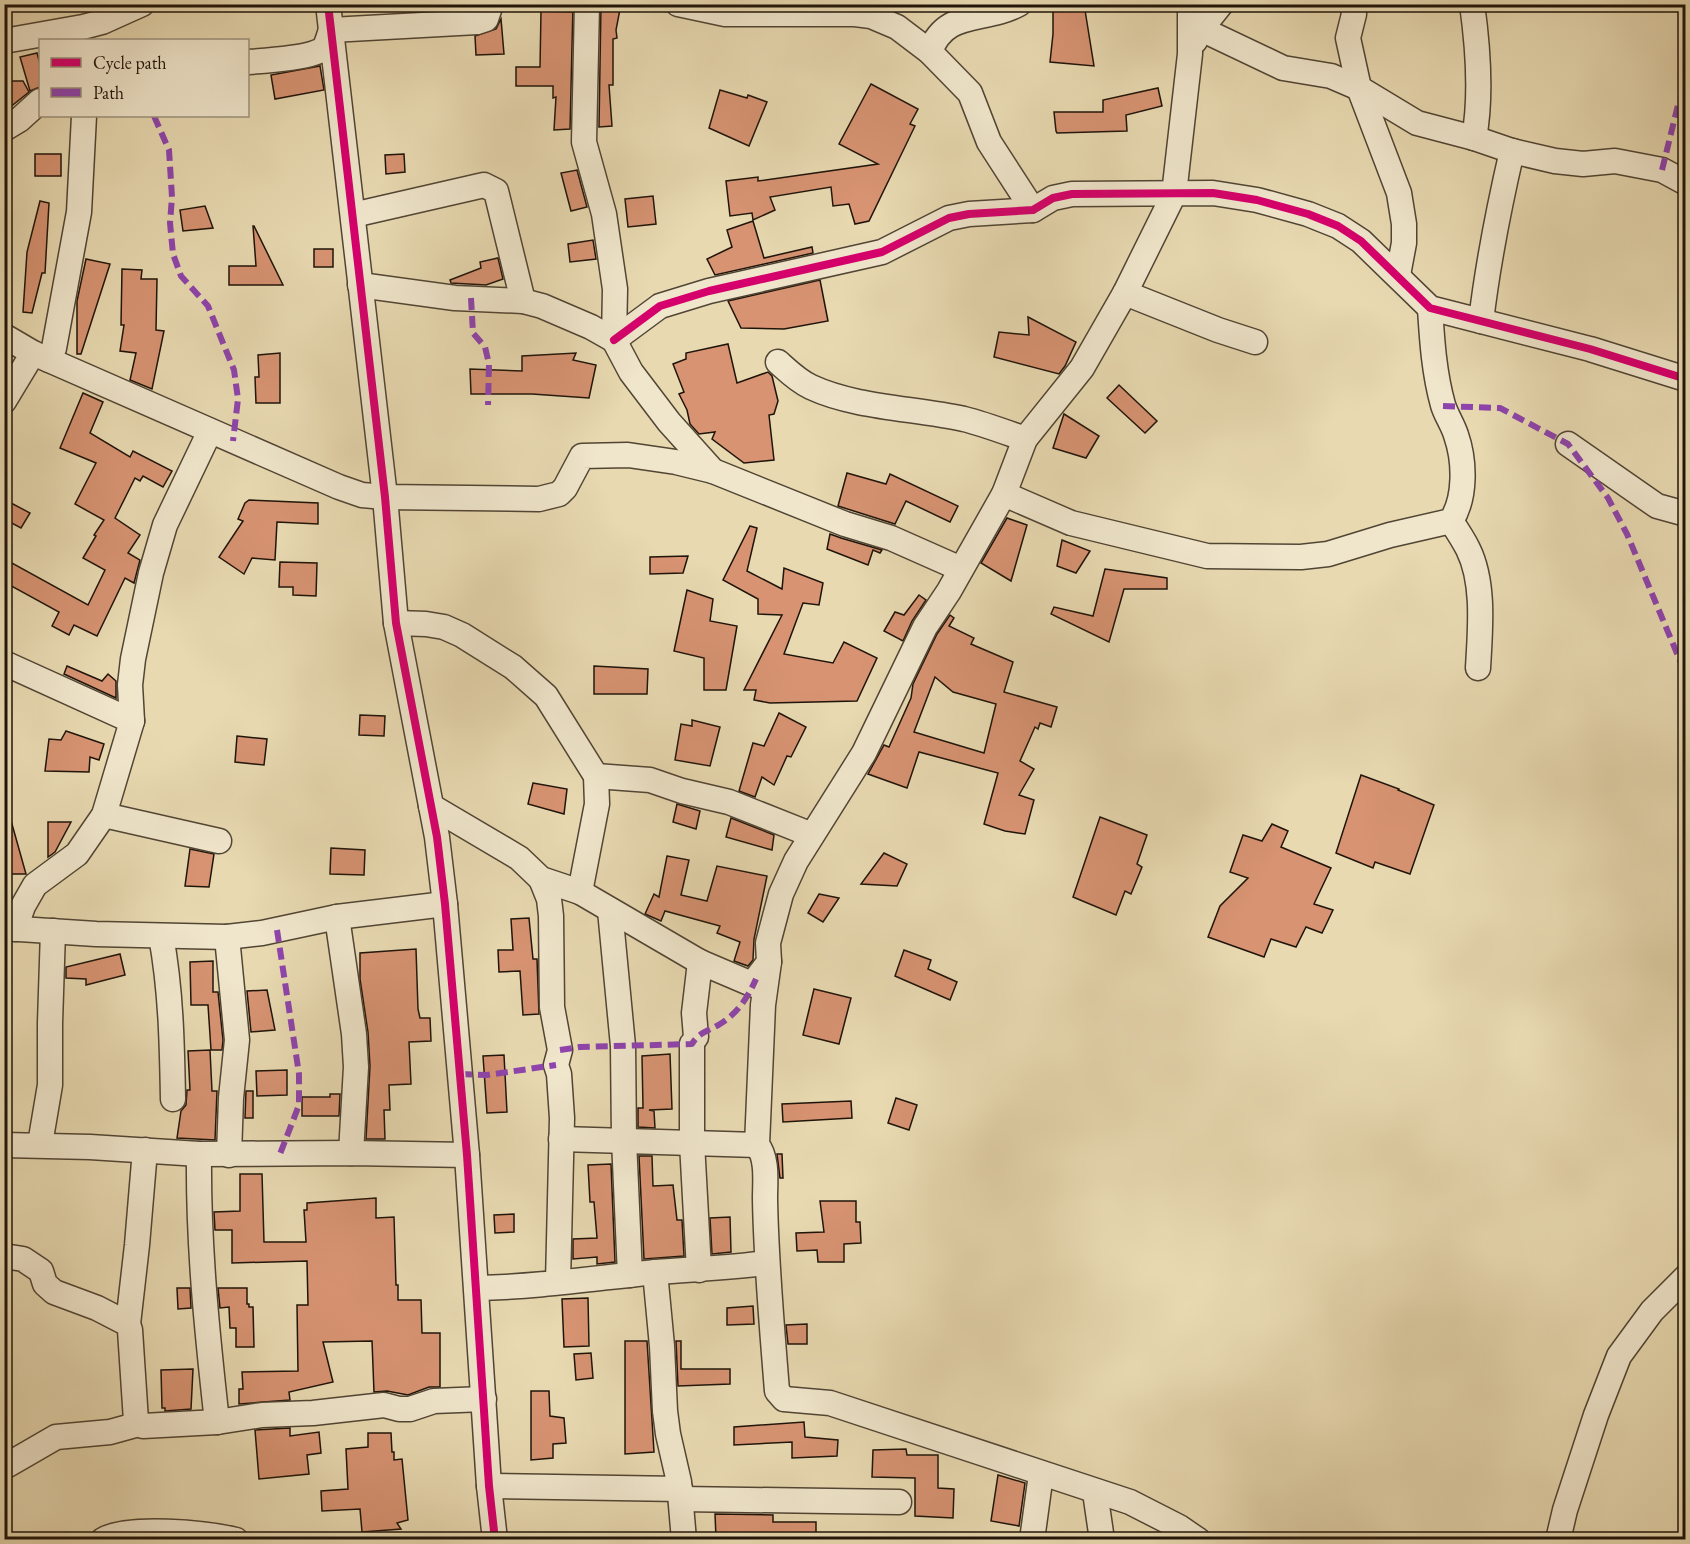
<svg xmlns="http://www.w3.org/2000/svg" width="1690" height="1544" viewBox="0 0 1690 1544" font-family="'EB Garamond',serif">
	<style>
		.building { fill: #d79372; stroke: #1f140a; stroke-width: 1.5; fill-rule: evenodd }
		.lines { fill: none; stroke-linecap: round; stroke-linejoin: round }
		.minor-casing { stroke: #514534; stroke-width: 27 }
		.minor { stroke: #f0e6cc; stroke-width: 24 }
		.quiet { stroke: #8e44ad; stroke-width: 6; stroke-dasharray: 12 6; stroke-linecap: butt }
		.cycleway-casing { stroke: #f0e6cc; stroke-width: 11 }
		.cycleway { stroke: #d6006c; stroke-width: 8 }
	</style>
	<rect width="100%" height="100%" fill="#e8d9b1"/>
	<filter id="stains"><feTurbulence type="fractalNoise" baseFrequency=".00333" numOctaves="4"/><feColorMatrix values="0 0 0 0 .2 0 0 0 0 .09 0 0 0 0 .02 0 0 0 .5 -.17"/></filter>
	<radialGradient id="worn" r=".72"><stop offset=".6" stop-color="#630" stop-opacity="0"/><stop offset="1" stop-color="#630" stop-opacity=".3"/></radialGradient>
	<g class="building">
		<path d="M573 4 570 129 554 130 556 97 553 98V86H516V67H540L541 11 573 12Z"/>
		<path d="M601 4H621L616 30 617 38 613 39V85H609L612 126 599 127Z"/>
		<path d="M1053 4H1084L1094 66 1050 62 1053 34Z"/>
		<path d="M501 19 504 54 476 55 475 36 496 29Z"/>
		<path d="M37 53 40 64V87L30 91 20 57Z"/>
		<path d="M320 66 324 90 275 99 271 75Z"/>
		<path d="M4 81H23L29 92 4 112Z"/>
		<path d="M871 84 918 109 910 124 915 126 869 221 855 224 849 204 833 206 831 187 770 197 775 210 753 220 752 213 730 216 726 181 758 177V181L878 164 839 144Z"/>
		<path d="M1158 88 1162 106 1126 115 1127 131 1057 133 1056 131 1054 112H1103V100Z"/>
		<path d="M720 90 747 98 748 95 767 102 749 146 709 128Z"/>
		<rect x="35" y="154" width="26" height="22"/>
		<path d="M404 154 405 172 386 174 385 155Z"/>
		<path d="M577 170 587 207 571 211 561 173Z"/>
		<path d="M653 196 656 224 628 227 625 199Z"/>
		<path d="M40 201 49 203 45 273H42L32 313 23 312 27 252Z"/>
		<path d="M205 206 213 228 183 231 180 210Z"/>
		<path d="M753 221 764 258 812 247 813 253 715 275 707 259 732 247 727 230Z"/>
		<path d="M253 226H254L283 285H229V266H256Z"/>
		<path d="M593 240 596 259 570 262 568 244Z"/>
		<rect x="314" y="249" width="19" height="18"/>
		<path d="M498 258 503 279 486 285 451 283 450 280 481 268 480 262Z"/>
		<path d="M86 259 110 264 81 354H77V301Z"/>
		<path d="M122 269 142 270 141 279H157L156 330 164 331 152 389 130 380 136 353 120 351 124 325H121Z"/>
		<path d="M820 280 828 321 784 329 741 328 728 301Z"/>
		<path d="M1028 317 1076 342 1065 366 1059 374 994 357 999 332 1029 335Z"/>
		<path d="M728 344 737 383 768 372 772 376 778 401 774 414 769 415 774 460 744 463 712 439 715 432 699 434 690 424 687 410 679 394 684 392 673 364 686 359V353Z"/>
		<path d="M280 353V403H256L255 377H259L258 355Z"/>
		<path d="M576 353 573 360 596 365 589 398 532 394H471L470 369 522 371V356Z"/>
		<path d="M1119 385 1157 421 1145 433 1107 398Z"/>
		<path d="M83 393 103 402 90 433 130 457 133 451 172 471 163 487 143 476 140 481 135 478 115 518 140 535 128 553 140 560 134 583 125 578 97 636 74 625 69 635 52 626 59 612 4 582 12 563 88 605 105 570 83 558 96 536 94 535 104 520 75 504 96 463 60 448Z"/>
		<path d="M1064 414 1099 436 1086 458 1053 448Z"/>
		<path d="M847 473 886 484 890 474 958 506 950 522 906 501 895 524 838 506Z"/>
		<path d="M249 500 318 503V524L277 522 275 560 252 558 244 574 219 557 243 521 238 519 245 503Z"/>
		<path d="M11 503 30 513 21 528 4 519Z"/>
		<path d="M1007 518 1027 525 1011 581 981 563Z"/>
		<path d="M750 526 757 528 747 571 782 589 784 568 823 583 819 605 803 603 784 654 833 663 844 642 877 658 857 701 770 703 754 700 756 690H744L782 615 758 614V599L723 580Z"/>
		<path d="M830 534 841 538 882 550 880 553 873 550 868 565 827 549Z"/>
		<path d="M1062 540 1090 551 1076 573 1057 566Z"/>
		<path d="M688 556 683 573 650 574V557Z"/>
		<path d="M280 562 317 563 316 596 293 595V587H279Z"/>
		<path d="M1105 569 1167 578V589H1124L1109 642 1051 614 1054 607 1093 616Z"/>
		<path d="M687 590 713 599 710 621 737 626 726 690H704V658L674 651Z"/>
		<path d="M919 595 926 600 912 621 903 641 884 631 895 612 904 615Z"/>
		<path d="M950 615 954 618 949 626 974 638 971 644 1013 662 1004 692 1057 707 1051 727 1040 723 1038 729 1035 727 1020 761 1034 769 1019 795 1034 800 1025 834 1005 831 984 824 998 773 919 752 907 788 868 774 884 745 889 747 911 698 913 684 937 634ZM935 677 953 692 996 704 984 753 914 732Z"/>
		<path d="M67 666 102 681 108 674 116 681V698L64 674Z"/>
		<path d="M594 666 648 669 647 694H594Z"/>
		<path d="M779 713 806 727 791 757 787 756 774 785 762 777 755 797 739 791 753 743 764 746Z"/>
		<path d="M360 715 385 716 384 736 359 735Z"/>
		<path d="M692 720 720 727 710 766 675 760 681 724 692 726Z"/>
		<path d="M66 731 104 744 99 760 90 757 89 772 45 771 49 739 61 740Z"/>
		<path d="M237 736 267 739 264 765 235 762Z"/>
		<path d="M1361 775 1399 789 1398 790 1434 805 1410 874 1375 862 1373 868 1336 853Z"/>
		<path d="M533 783 567 789 564 814 528 804Z"/>
		<path d="M677 804 700 811 696 829 673 822Z"/>
		<path d="M10 817 26 874H4V818Z"/>
		<path d="M1100 817 1147 835 1137 864 1142 867 1131 894 1125 891 1116 915 1073 897Z"/>
		<path d="M731 818 774 835 772 850 726 837Z"/>
		<path d="M48 822H71L55 852 48 857Z"/>
		<path d="M1272 824 1288 831 1281 847 1331 868 1314 904 1333 910 1322 933 1306 927 1296 947 1271 939 1264 957 1208 937 1220 906 1248 878 1230 872 1243 835 1262 841Z"/>
		<path d="M331 848 365 850 364 875 330 874Z"/>
		<path d="M190 849 214 854 209 887 185 886Z"/>
		<path d="M884 853 907 864 897 886 861 884Z"/>
		<path d="M667 856 689 860 681 895 707 901 717 866 767 876 754 939 753 960 748 966 734 961 740 942 717 933 720 926 665 911 661 921 645 914 654 894 659 897Z"/>
		<path d="M819 894 839 898 823 922 808 913Z"/>
		<path d="M529 918 533 959H537L539 1014 523 1015 520 971 499 972 498 950H513L511 919Z"/>
		<path d="M416 949 418 1009 420 1018H430L431 1041 409 1042 411 1084 389 1085 390 1110H384L385 1139H366L370 1066 368 1032 360 979V953Z"/>
		<path d="M904 950 931 960 928 969 957 982 950 1000 895 976Z"/>
		<path d="M120 954 125 975 86 985V979L66 978V967Z"/>
		<path d="M213 961V992H218L223 1040 222 1050H211L208 1005H191L190 962Z"/>
		<path d="M814 989 851 998 839 1044 803 1035Z"/>
		<path d="M267 990 275 1030 251 1032 247 991Z"/>
		<path d="M210 1050 212 1091H217L215 1140 177 1138 181 1111 186 1105 187 1090H190L188 1051Z"/>
		<path d="M670 1054 672 1109 649 1110 654 1111 655 1128 638 1127V1108H643L642 1056Z"/>
		<path d="M504 1055 507 1112 487 1113 483 1056Z"/>
		<path d="M287 1070V1095L257 1096 256 1071Z"/>
		<path d="M246 1091H253V1118H245Z"/>
		<path d="M330 1094H340L339 1116H302V1097H330Z"/>
		<path d="M896 1098 917 1105 909 1130 888 1123Z"/>
		<path d="M851 1101 852 1118 783 1122 782 1104Z"/>
		<path d="M777 1154H782L783 1178H780Z"/>
		<path d="M639 1156H652L653 1186 673 1185 677 1220H682L684 1256 644 1259Z"/>
		<path d="M611 1164 615 1262 597 1264V1257L573 1259V1239L597 1238 594 1202H590L588 1165Z"/>
		<path d="M240 1174H262L264 1242H306L304 1210H307V1203L376 1198V1218L394 1217 396 1285H398V1300H421L422 1333H440V1387H429L408 1395 387 1391 374 1392 372 1341 323 1342 333 1382 289 1392 290 1400 239 1404V1389H243L242 1372 298 1371 297 1305H308L307 1261 232 1263V1230H215L214 1212 240 1211Z"/>
		<path d="M820 1201H856V1222H860L861 1243 844 1244V1262H818L817 1250 797 1251 796 1233 824 1232Z"/>
		<path d="M514 1214V1232L495 1233 494 1215Z"/>
		<path d="M730 1217 731 1252 712 1254 710 1218Z"/>
		<path d="M177 1288H190L191 1308 178 1309Z"/>
		<path d="M218 1288H247V1304H249V1307H253L254 1347H236V1328H230L229 1307 220 1308Z"/>
		<path d="M588 1298 589 1346 564 1347 562 1299Z"/>
		<path d="M753 1306 754 1324 727 1325V1308Z"/>
		<path d="M807 1324V1344H788L786 1325Z"/>
		<path d="M625 1341H647L654 1452 625 1454Z"/>
		<path d="M676 1341H681V1369H730V1384L678 1386Z"/>
		<path d="M591 1353 593 1378 576 1380 574 1354Z"/>
		<path d="M193 1369 191 1409 165 1411V1408H162L161 1370Z"/>
		<path d="M531 1391H549L550 1416 564 1418 566 1443 553 1444V1458L531 1460Z"/>
		<path d="M804 1422 805 1437 838 1440 837 1456 792 1458V1442L734 1445V1427Z"/>
		<path d="M290 1428V1436L319 1432 321 1453 307 1455 309 1474 259 1479 255 1430Z"/>
		<path d="M368 1433H391L392 1452H394V1460L402 1459 408 1520 397 1523 401 1529 362 1532 360 1509 322 1511 321 1491 348 1489 346 1449 368 1447Z"/>
		<path d="M906 1449 907 1455H938V1488L954 1489 953 1518 915 1516V1478L872 1477 873 1450Z"/>
		<path d="M998 1475 1025 1483 1019 1526 991 1521Z"/>
		<path d="M715 1514 773 1515V1522H816V1537L767 1539H760V1537L716 1538Z"/>
	</g>
	<g class="lines">
		<g class="minor-casing">
			<g id="minor">
				<path d="M328 4 385 497 396 623 437 837 445 904 467 1155 489 1486 495 1540"/>
				<path d="M587 4 584 142 604 214 615 289 614 340 631 372 669 422 713 471 845 524 891 538 961 569"/>
				<path d="M678 4 725 14H855L871 16 897 27 930 52 970 93 989 142 1033 210"/>
				<path d="M1352 4 1354 14 1348 38 1359 88 1399 193 1404 224V243L1398 275"/>
				<path d="M1472 4C1478 47 1482 95 1474 138"/>
				<path d="M1201 29 1283 68 1331 76 1359 88 1417 123 1474 138 1512 151 1555 161 1583 164 1615 161 1662 170 1686 183"/>
				<path d="M4 41 83 27 102 22 142 4"/>
				<path d="M1195 41 1201 29 1221 4"/>
				<path d="M930 52C945 9 984 23 1019 4"/>
				<path d="M248 62C262 61 315 58 324 48 327 44 329 35 331 30L477 22 486 19 491 4"/>
				<path d="M4 129 19 120 40 101"/>
				<path d="M353 215 484 185 496 191 523 301"/>
				<path d="M360 285 455 298 523 301 542 306 591 327 614 340"/>
				<path d="M1125 293 1218 330 1255 342"/>
				<path d="M1481 321C1488 263 1499 207 1512 151"/>
				<path d="M4 336 33 353 339 487 362 495 385 497 539 499 559 494 565 488 582 456 628 455 676 462 713 471"/>
				<path d="M614 340 660 306 709 291 882 252 949 218 969 214 1033 210 1053 198 1072 194 1213 193 1257 200 1308 214 1338 226 1361 241 1430 308 1590 349 1686 379"/>
				<path d="M49 360 54 348 79 212 84 116"/>
				<path d="M778 362C788 371 798 381 811 387 856 408 915 408 964 419 984 424 1005 432 1025 439"/>
				<path d="M4 401 33 353"/>
				<path d="M1568 444 1657 506 1686 514"/>
				<path d="M1004 494 1071 523 1207 556 1301 557 1328 554 1390 535 1451 521C1466 498 1465 461 1456 435 1453 425 1446 415 1443 405 1434 373 1432 340 1430 308"/>
				<path d="M1451 521C1457 530 1463 539 1468 549 1485 583 1480 631 1478 668"/>
				<path d="M396 623 426 624 444 627 462 635 513 667 546 696 596 776 597 804 580 892"/>
				<path d="M4 663 132 721"/>
				<path d="M596 776 650 780 682 791 729 802 812 835"/>
				<path d="M431 806 519 858 541 879 580 892 700 962 754 985"/>
				<path d="M104 815 219 841"/>
				<path d="M541 879 549 899 551 916 552 1007 560 1050 556 1065 559 1074 562 1118 558 1282"/>
				<path d="M610 910 623 1046 624 1140 630 1275"/>
				<path d="M337 917 354 1034 356 1067 351 1153"/>
				<path d="M4 928 96 934 227 937 262 933 337 917 445 904"/>
				<path d="M15 929 23 906 35 885 77 854 104 815 132 721 130 685 133 659 151 573 165 525 210 431"/>
				<path d="M161 936C171 990 172 1044 173 1099"/>
				<path d="M227 937 237 1040 231 1098 229 1155"/>
				<path d="M769 962 763 1005 757 1145C768 1158 765 1182 765 1198 766 1263 772 1327 777 1391L784 1399 830 1403 1130 1502 1179 1527 1198 1540"/>
				<path d="M756 979 769 962 768 943 781 894 796 861 864 753 925 627 949 591 1004 494 1025 439 1082 368 1125 293 1174 194 1190 54V4"/>
				<path d="M696 1037 694 1013 700 962"/>
				<path d="M692 1044V1143L699 1270"/>
				<path d="M561 1139 757 1145"/>
				<path d="M40 1144 50 1085V1023L53 931"/>
				<path d="M4 1145 90 1147 199 1154 351 1153 467 1155"/>
				<path d="M199 1154C198 1244 207 1332 217 1422"/>
				<path d="M4 1256 23 1259 41 1271 45 1284 54 1292 97 1308 128 1324 130 1330 136 1421 143 1426 217 1422 262 1415 313 1413 384 1405 399 1409H410L434 1401 484 1399"/>
				<path d="M655 1272 662 1346 665 1411 668 1434 679 1482 684 1540"/>
				<path d="M477 1288C537 1287 596 1278 656 1272 693 1269 729 1268 766 1263"/>
				<path d="M128 1324 137 1245 145 1150"/>
				<path d="M4 1467 56 1437 110 1432 139 1424"/>
				<path d="M489 1486 680 1489"/>
				<path d="M1095 1492 1102 1540"/>
				<path d="M681 1499 899 1502"/>
				<path d="M103 1540C128 1525 207 1533 236 1540"/>
				<path d="M1032 1540 1041 1474"/>
				<path d="M1558 1540 1565 1510 1596 1415 1619 1356 1652 1311 1686 1277"/>
			</g>
		</g>
		<use href="#minor" class="minor"/>
		<g class="quiet">
			<path d="M154 116 169 150 172 197 170 223 173 254 181 276 208 306 234 370 238 399 233 441"/>
			<path d="M1662 170 1678 105 1686 97"/>
			<path d="M471 298 473 333 485 347 489 364 488 405"/>
			<path d="M1443 406 1500 408 1568 444 1608 498 1627 534 1686 675"/>
			<path d="M277 930 299 1074V1105L280 1154"/>
			<path d="M560 1050 580 1047 692 1044C699 1032 709 1031 720 1024 738 1013 748 997 756 979"/>
			<path d="M460 1074 487 1075 556 1065"/>
		</g>
		<g class="cycleway-casing">
			<g id="cycleway">
				<path d="M328 4 385 497 396 623 437 837 445 904 467 1155 489 1486 495 1540"/>
				<path d="M614 340 660 306 709 291 882 252 949 218 969 214 1033 210 1053 198 1072 194 1213 193 1257 200 1308 214 1338 226 1361 241 1430 308 1590 349 1686 379"/>
			</g>
		</g>
		<use href="#cycleway" class="cycleway"/>
	</g>
	<rect width="1690" height="1544" fill="none" stroke="#e8d9b1" stroke-width="24"/>
	<rect x="6" y="6" width="1678" height="1532" fill="none" stroke="#1f140a" stroke-width="3"/>
	<rect x="12" y="12" width="1666" height="1520" fill="none" stroke="#1f140a" stroke-width="1.5"/>
	<rect x="39" y="39" width="210" height="78" fill="#f0e6cc" stroke="#9c927e" stroke-width="1.5"/>
	<rect x="51" y="58" width="30" height="9" fill="#d6006c" stroke="#9c927e" stroke-width="1.5"/>
	<text x="93" y="69" font-size="18" fill="#1f140a">Cycle path</text>
	<rect x="51" y="88" width="30" height="9" fill="#8e44ad" stroke="#9c927e" stroke-width="1.5"/>
	<text x="93" y="99" font-size="18" fill="#1f140a">Path</text>
	<rect width="100%" height="100%" filter="url(#stains)"/>
	<rect width="100%" height="100%" fill="url(#worn)"/>
</svg>
